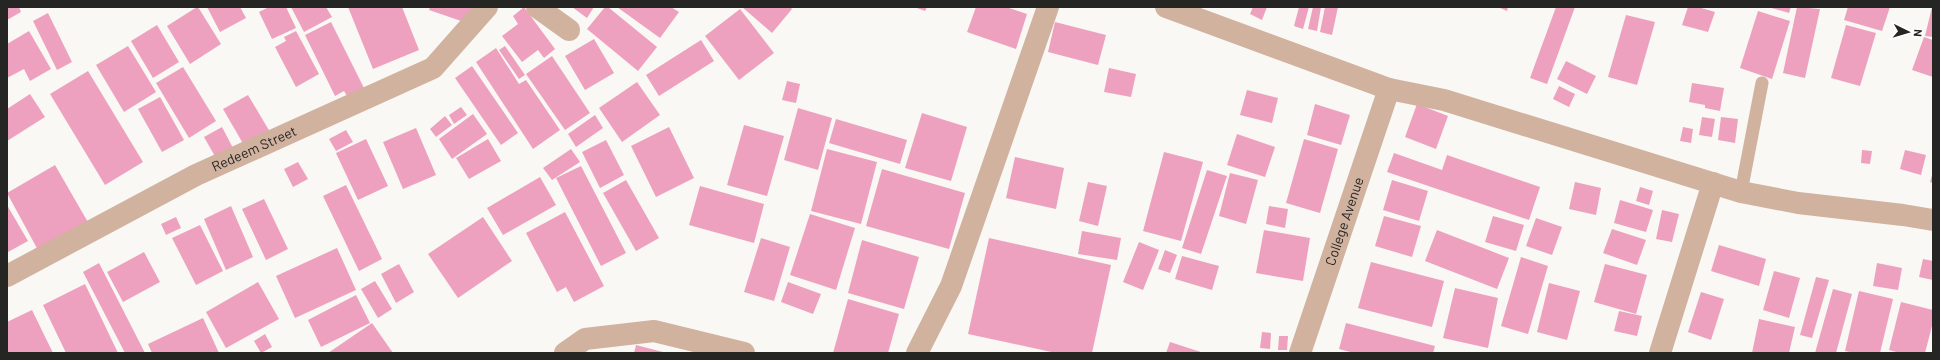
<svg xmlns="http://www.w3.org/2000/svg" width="1940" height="360" viewBox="0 0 1940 360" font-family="Barlow,sans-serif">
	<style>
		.building { fill: #eea1be }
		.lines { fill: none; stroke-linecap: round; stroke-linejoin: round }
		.service { stroke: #d0b29f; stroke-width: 13 }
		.minor { stroke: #d0b29f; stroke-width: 22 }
		.labels { text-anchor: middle; stroke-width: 3; stroke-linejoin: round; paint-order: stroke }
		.street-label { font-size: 14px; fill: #252524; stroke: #fff }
	</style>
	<rect width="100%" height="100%" fill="#f9f8f5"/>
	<g class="building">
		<path d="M7 7H19L21 12 7 20Z"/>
		<path d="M197 7H198L221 44 190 64 167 26Z"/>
		<path d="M207 7H240L246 18 220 32Z"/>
		<path d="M269 7H286L296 28 272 39 259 12Z"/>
		<path d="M291 7H326L332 17 304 32Z"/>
		<path d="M348 7H402L419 50 373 69Z"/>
		<path d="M430 7H472L467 23 429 10Z"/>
		<path d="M524 7 555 49 544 58 538 50 522 62 502 36 518 24 513 16Z"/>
		<path d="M572 7H594L587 18Z"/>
		<path d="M605 7H608L657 47 638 71 587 29Z"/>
		<path d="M617 7H671L679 12 660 38Z"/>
		<path d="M742 7H790L792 9 772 33Z"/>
		<path d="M914 7H927L925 11Z"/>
		<path d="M976 7H1006L1027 14 1016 49 967 32Z"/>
		<path d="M1253 7H1267L1262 20 1250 14Z"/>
		<path d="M1299 7H1309L1303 29 1294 26Z"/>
		<path d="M1313 7H1321L1317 31 1308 29Z"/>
		<path d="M1325 7H1338L1332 35 1320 32Z"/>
		<path d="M1498 7H1508L1507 11Z"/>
		<path d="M1556 7H1575L1547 84 1530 78Z"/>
		<path d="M1688 7H1698L1715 12 1708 32 1682 25Z"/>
		<path d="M1768 7H1791L1789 13Z"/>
		<path d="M1797 7 1820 9 1805 78 1783 73Z"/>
		<path d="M1848 7H1890L1882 31 1844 20Z"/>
		<path d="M1932 7H1933V37L1925 36Z"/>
		<path d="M740 9 774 53 739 80 705 36Z"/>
		<path d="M1758 11 1790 21 1772 79 1740 68Z"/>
		<path d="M48 13 72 62 57 70 33 21Z"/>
		<path d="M1626 15 1655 22 1637 85 1608 77Z"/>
		<path d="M331 22 364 88 347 96 344 91 335 96 305 35Z"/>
		<path d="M1055 22 1106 35 1098 65 1048 52Z"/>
		<path d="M157 25 179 62 153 78 131 41Z"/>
		<path d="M1846 25 1876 33 1860 86 1831 78Z"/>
		<path d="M29 31 51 69 30 81 24 69 7 78V44Z"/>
		<path d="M296 31 319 74 296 87 275 47 286 41 284 37Z"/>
		<path d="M1924 37 1933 40V77L1912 70Z"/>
		<path d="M594 39 614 73 585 90 565 56Z"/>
		<path d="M701 40 714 61 659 96 646 75Z"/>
		<path d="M128 46 156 92 124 112 96 65Z"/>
		<path d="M505 46 525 75 519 79 499 50Z"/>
		<path d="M496 48 519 84 526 80 560 130 533 149 476 62Z"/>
		<path d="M552 56 590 113 565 130 526 74Z"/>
		<path d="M1566 61 1596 76 1587 94 1557 79Z"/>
		<path d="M472 66 518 133 501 145 455 78Z"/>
		<path d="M183 67 216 121 189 138 156 83Z"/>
		<path d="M1109 68 1136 74 1131 97 1104 92Z"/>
		<path d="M88 71 143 162 105 185 50 94Z"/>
		<path d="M787 81 800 84 796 103 782 100Z"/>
		<path d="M637 82 660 115 622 142 599 108Z"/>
		<path d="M1692 83 1724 88 1720 111 1705 108V105L1689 102Z"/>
		<path d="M1559 86 1575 94 1569 107 1553 99Z"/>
		<path d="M1247 90 1278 98 1272 123 1240 115Z"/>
		<path d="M30 94 45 117 7 141V109Z"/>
		<path d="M248 95 270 132 245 147 223 109Z"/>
		<path d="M160 97 184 140 162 152 138 109Z"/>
		<path d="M1315 104 1350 115 1341 145 1307 135Z"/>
		<path d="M1417 104 1448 116 1436 149 1405 137Z"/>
		<path d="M461 107 467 115 454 124 449 115Z"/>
		<path d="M798 108 832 118 818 170 784 160Z"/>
		<path d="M922 113 967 127 951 181 905 168Z"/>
		<path d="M473 114 487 134 452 159 439 139Z"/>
		<path d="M595 115 603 128 576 147 568 134Z"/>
		<path d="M445 116 452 125 436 137 430 129Z"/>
		<path d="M1702 117 1715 119 1712 137 1699 135Z"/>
		<path d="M1721 117 1738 119 1735 143 1718 140Z"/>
		<path d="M836 119 907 140 900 164 829 143Z"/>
		<path d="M744 125 784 136 767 196 727 185Z"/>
		<path d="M222 127 233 148 216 158 204 137Z"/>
		<path d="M669 127 694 178 656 197 631 146Z"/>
		<path d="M1683 127 1693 129 1691 143 1680 141Z"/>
		<path d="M416 128 436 175 403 189 383 142Z"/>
		<path d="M346 130 353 142 336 151 329 139Z"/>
		<path d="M1237 134 1275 147 1265 177 1227 165Z"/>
		<path d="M366 139 388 186 358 200 336 153Z"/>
		<path d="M488 139 501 161 469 179 456 158Z"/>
		<path d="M1304 139 1338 149 1320 213 1286 203Z"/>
		<path d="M606 140 624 175 600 188 582 152Z"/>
		<path d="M571 149 580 162 552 180 543 168Z"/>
		<path d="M827 149 877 162 861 224 811 211Z"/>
		<path d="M1862 150 1872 151 1870 164 1861 163Z"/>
		<path d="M1905 150 1926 155 1921 175 1900 169Z"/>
		<path d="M1164 152 1203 162 1181 241 1143 231Z"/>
		<path d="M1394 153 1442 170 1447 155 1540 187 1529 220 1387 172Z"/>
		<path d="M1015 157 1064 168 1056 209 1006 198Z"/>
		<path d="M298 162 308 179 293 187 284 169Z"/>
		<path d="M55 165 89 224 39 252 7 193Z"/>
		<path d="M581 166 626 253 601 266 556 178Z"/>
		<path d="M882 169 965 193 949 249 866 226Z"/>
		<path d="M1207 170 1227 176 1201 254 1182 248Z"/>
		<path d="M1933 172V183L1930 182Z"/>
		<path d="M1230 173 1258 180 1246 224 1219 216Z"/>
		<path d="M540 177 556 205 503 235 487 208Z"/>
		<path d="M626 180 659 238 636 251 603 193Z"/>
		<path d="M1392 180 1428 191 1419 221 1383 210Z"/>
		<path d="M1088 182 1107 186 1098 226 1079 221Z"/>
		<path d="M1575 182 1601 188 1596 215 1569 209Z"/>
		<path d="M346 185 382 259 359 271 323 196Z"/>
		<path d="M700 186 764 204 754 243 689 225Z"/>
		<path d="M1640 187 1653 191 1649 205 1636 201Z"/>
		<path d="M264 199 288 249 266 260 242 209Z"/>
		<path d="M1620 200 1653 210 1646 232 1614 223Z"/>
		<path d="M7 205 28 241 8 252 7 251Z"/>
		<path d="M231 206 253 257 226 270 204 219Z"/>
		<path d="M1269 206 1288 209 1285 228 1266 224Z"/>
		<path d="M1662 210 1679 214 1672 242 1656 239Z"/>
		<path d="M565 212 604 286 574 302 566 287 557 292 526 233Z"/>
		<path d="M810 214 855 228 836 290 790 275Z"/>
		<path d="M1384 216 1421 226 1412 257 1375 246Z"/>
		<path d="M1493 216 1524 225 1516 251 1485 242Z"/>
		<path d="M176 217 181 228 166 235 161 224Z"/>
		<path d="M483 217 512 261 458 298 428 254Z"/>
		<path d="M1536 218 1562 227 1552 255 1526 246Z"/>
		<path d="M200 225 223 271 196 285 172 238Z"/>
		<path d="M1612 229 1646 240 1637 265 1603 253Z"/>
		<path d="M1264 230 1310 238 1303 281 1256 273Z"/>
		<path d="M1437 230 1509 258 1497 289 1425 261Z"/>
		<path d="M1082 231 1121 238 1117 260 1078 254Z"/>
		<path d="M761 238 790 247 774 301 744 292Z"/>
		<path d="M989 238 1111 265 1092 353H1056L968 334Z"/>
		<path d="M862 240 919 257 904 309 848 293Z"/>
		<path d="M1139 242 1159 250 1143 290 1123 282Z"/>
		<path d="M1719 245 1766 259 1759 286 1711 271Z"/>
		<path d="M337 248 356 290 295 318 276 276Z"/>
		<path d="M1165 250 1177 255 1170 273 1158 269Z"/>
		<path d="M144 252 160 282 123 302 107 272Z"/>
		<path d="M1182 256 1219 266 1212 290 1175 279Z"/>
		<path d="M1521 257 1548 266 1528 334 1501 326Z"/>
		<path d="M1923 259 1933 261V280L1919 277Z"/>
		<path d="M1371 262 1444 281 1432 327 1358 308Z"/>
		<path d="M99 263 145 353H125L83 272Z"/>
		<path d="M1877 263 1902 268 1898 290 1873 286Z"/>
		<path d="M399 264 414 292 396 303 381 274Z"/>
		<path d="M1605 264 1647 275 1636 314 1594 302Z"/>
		<path d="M1774 271 1800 278 1789 318 1763 310Z"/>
		<path d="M1816 277 1829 280 1812 338 1800 335Z"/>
		<path d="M375 281 392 309 378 318 361 289Z"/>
		<path d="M258 282 279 319 226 348 206 312Z"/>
		<path d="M788 282 821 294 813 314 781 302Z"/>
		<path d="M1549 283 1580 291 1567 340 1537 332Z"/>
		<path d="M85 284 118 353H66L43 305Z"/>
		<path d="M1455 288 1498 298 1488 348 1443 338Z"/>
		<path d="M1833 289 1852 294 1836 353H1815Z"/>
		<path d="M1859 291 1893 299 1880 353H1855L1845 351Z"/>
		<path d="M1701 292 1724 299 1711 340 1688 332Z"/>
		<path d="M356 295 370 323 321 347 308 320Z"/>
		<path d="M848 299 899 314 888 353H833Z"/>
		<path d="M1901 302 1933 310V322L1925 353H1900L1889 350Z"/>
		<path d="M32 310 53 353H7V322Z"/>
		<path d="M1619 311 1642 316 1637 336 1614 331Z"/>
		<path d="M203 318 219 353H152L148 344Z"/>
		<path d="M1759 319 1795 327 1789 353H1752Z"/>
		<path d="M372 323 393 353H328Z"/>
		<path d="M1346 323 1435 346 1433 353H1354L1339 349Z"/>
		<path d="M1262 332 1271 333 1270 349 1260 348Z"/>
		<path d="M265 334 272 347 261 353 254 341Z"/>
		<path d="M1279 336H1288L1287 350H1278Z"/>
		<path d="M1170 342 1204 353H1166Z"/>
		<path d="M636 345 663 352V353H634Z"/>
	</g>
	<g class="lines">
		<path class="service" d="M1741 192 1762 83"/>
		<g class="minor">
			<path d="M537 7 569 30"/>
			<path d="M1166 7 1389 89 1444 100 1741 192 1798 203 1903 215 1933 220"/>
			<path id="s1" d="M7 276 196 175 433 68 487 7"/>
			<path d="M565 353 585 339 654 331 744 353"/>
			<path d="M917 353 951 286 1048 7"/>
			<path id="s2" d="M1300 353 1389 89"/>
			<path d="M1660 353 1713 183"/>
		</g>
	</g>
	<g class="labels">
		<g class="street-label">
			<text dy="5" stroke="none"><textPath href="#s1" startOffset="278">Redeem Street</textPath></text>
			<text dy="5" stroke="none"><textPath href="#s2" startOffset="139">College Avenue</textPath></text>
		</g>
	</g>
	<rect width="1940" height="360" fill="none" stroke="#252524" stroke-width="16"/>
	<g transform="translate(1908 32) rotate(95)" stroke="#ffffff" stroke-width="3" paint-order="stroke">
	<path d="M0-3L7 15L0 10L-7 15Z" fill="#252524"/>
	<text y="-6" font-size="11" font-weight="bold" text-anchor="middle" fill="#252524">N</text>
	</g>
</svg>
